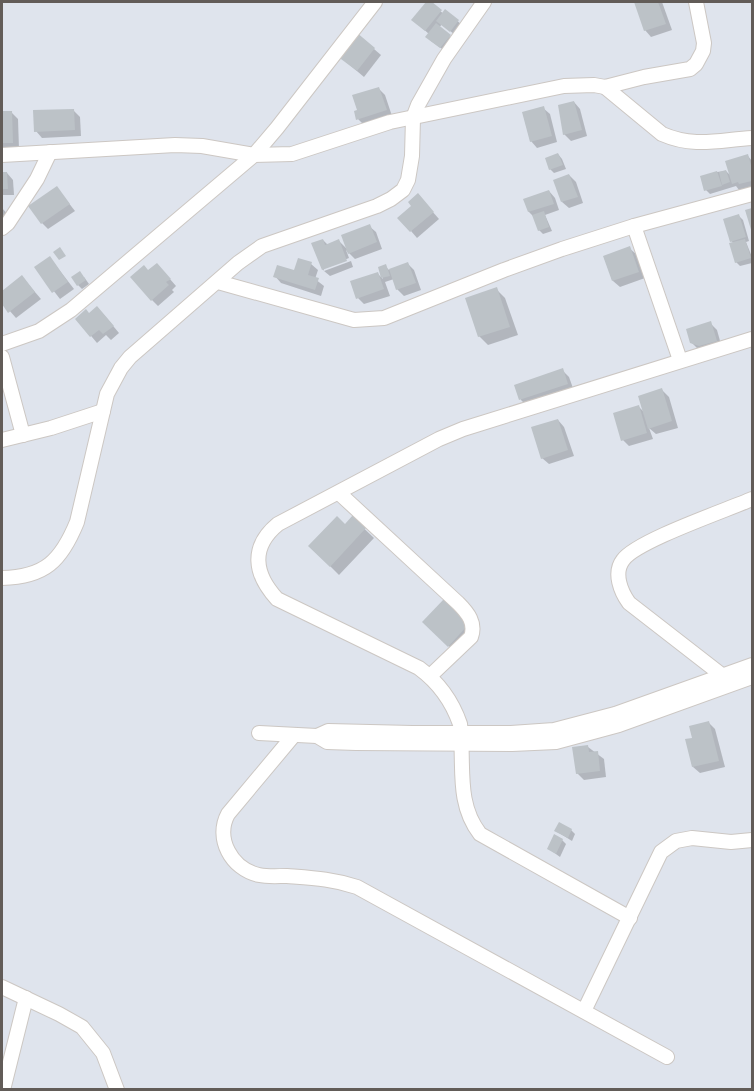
<svg xmlns="http://www.w3.org/2000/svg" width="754" height="1091" viewBox="0 0 754 1091" font-family="Manrope,sans-serif">
	<style>
		.shadow { fill: #0003 }
		.building { fill: #bcc2c7 }
		.lines { fill: none; stroke-linecap: round; stroke-linejoin: round }
		.minor-casing { stroke: #ccc7c3; stroke-width: 16 }
		.minor { stroke: #fff; stroke-width: 14 }
	</style>
	<rect width="100%" height="100%" fill="#dfe4ed"/>
	<g class="shadow">
		<path d="M428 2 444 14 446 11 462 25 455 35 442 24 439 28 454 40 445 51 431 41 429 34 413 20Z"/>
		<path d="M635 2H662L672 30 651 37 645 30Z"/>
		<path d="M374 49 381 55 364 77 339 56Z"/>
		<path d="M379 89 385 95 392 116 364 125 358 119Z"/>
		<path d="M574 102 580 109 587 136 571 141 564 134Z"/>
		<path d="M543 108 550 114 557 142 537 148 531 141Z"/>
		<path d="M73 110 80 117 81 136 42 138 36 131Z"/>
		<path d="M2 112H11L18 119 19 149H2Z"/>
		<path d="M558 154 562 159 566 169 554 173 550 169Z"/>
		<path d="M748 156 752 161V189L739 190 736 186 710 194 706 190 717 172 726 171 731 176Z"/>
		<path d="M2 173H7L13 180 14 195H2Z"/>
		<path d="M569 175 576 182 583 203 569 208 562 202Z"/>
		<path d="M57 188 75 211 48 229 42 223Z"/>
		<path d="M549 191 555 198 559 210 545 215 552 231 543 234 539 230 534 217 529 212 525 200Z"/>
		<path d="M424 202 439 219 417 238 411 231Z"/>
		<path d="M2 208 10 217 2 227Z"/>
		<path d="M739 216 743 220 749 241 746 242 752 257V263L740 266 736 262 734 243 731 241Z"/>
		<path d="M369 226 376 232 382 249 355 259 346 250 349 258 324 268V271L323 269V240L328 245 339 241 348 250Z"/>
		<path d="M629 248 636 254 645 278 620 287 613 281 604 257Z"/>
		<path d="M50 258 74 289 60 299 36 268Z"/>
		<path d="M351 261 353 267 330 276 324 271Z"/>
		<path d="M311 264 318 270 315 279 324 286 321 296 281 283 275 276 295 272Z"/>
		<path d="M408 264 414 270 421 290 404 296 397 289 394 279 385 282 390 296 364 304 358 298 378 274 383 279 380 268 385 266 389 270Z"/>
		<path d="M163 271 176 286 172 290 174 292 158 306 152 300 148 272Z"/>
		<path d="M22 277 41 299 16 318 2 302V293Z"/>
		<path d="M84 277 89 284 82 289 78 285Z"/>
		<path d="M496 289 505 298 518 335 488 345 479 336Z"/>
		<path d="M89 315H104L119 333 111 340 106 335 97 343 77 319Z"/>
		<path d="M710 323 717 330 722 348 698 349 691 342Z"/>
		<path d="M562 370 569 377 574 391 527 406 521 400 516 385Z"/>
		<path d="M662 390 669 397 678 428 656 434 649 428 653 439 629 446 623 440 639 407 645 413Z"/>
		<path d="M558 420 564 427 574 456 549 464 542 458Z"/>
		<path d="M353 518 374 538 339 575 310 546 345 526Z"/>
		<path d="M444 601 473 633 455 652 424 622Z"/>
		<path d="M709 723 715 729 725 767 700 773 693 767Z"/>
		<path d="M588 747 604 759 606 777 584 780 577 773Z"/>
		<path d="M571 830 575 834 572 841 556 831Z"/>
		<path d="M562 840 566 844 560 857 549 849Z"/>
	</g>
	<g class="building">
		<path d="M426 2H432L442 10 425 31 411 20Z"/>
		<path d="M634 2H658L666 24 644 31Z"/>
		<path d="M445 9 459 20 450 32 436 21Z"/>
		<path d="M436 23 451 35 440 48 425 37Z"/>
		<path d="M356 32 375 48 357 71 337 56Z"/>
		<path d="M379 87 387 110 356 120 354 111 357 110 352 95Z"/>
		<path d="M574 101 582 130 563 135 558 105Z"/>
		<path d="M544 106 552 136 530 142 522 112Z"/>
		<path d="M74 109 75 130 34 132 33 110Z"/>
		<path d="M2 111H12L13 143H2Z"/>
		<path d="M558 153 563 165 549 170 545 158Z"/>
		<path d="M748 154 752 169V181L739 184 738 182 732 184 725 161Z"/>
		<path d="M726 170 730 182 722 185 719 172Z"/>
		<path d="M717 171 722 186 704 191 700 176Z"/>
		<path d="M2 172H7L8 189H2Z"/>
		<path d="M569 174 578 197 561 202 553 180Z"/>
		<path d="M57 186 70 204 41 224 28 206Z"/>
		<path d="M549 190 554 204 528 212 523 199Z"/>
		<path d="M418 193 434 212 410 232 397 218 411 206 408 202Z"/>
		<path d="M752 208V233L745 210Z"/>
		<path d="M544 211 549 227 538 231 532 215Z"/>
		<path d="M739 214 746 237 730 242 723 219Z"/>
		<path d="M370 224 377 242 348 254 341 235Z"/>
		<path d="M323 239 325 245 339 239 347 261 322 270 311 243Z"/>
		<path d="M745 239 751 258 735 263 729 243Z"/>
		<path d="M630 246 639 272 612 281 603 256Z"/>
		<path d="M60 247 66 256 59 260 53 252Z"/>
		<path d="M50 256 68 282 52 293 34 267Z"/>
		<path d="M298 258 312 262 308 275 319 278 315 290 273 277 277 265 294 270Z"/>
		<path d="M408 262 416 283 396 290 389 269Z"/>
		<path d="M157 263 171 279 166 282 169 285 151 301 130 277 144 265 148 270Z"/>
		<path d="M386 264 390 276 381 278 378 267Z"/>
		<path d="M80 271 86 280 77 286 71 277Z"/>
		<path d="M378 272 384 289 356 299 350 281Z"/>
		<path d="M22 275 35 292 8 313 2 304V291Z"/>
		<path d="M497 287 510 327 478 337 465 298Z"/>
		<path d="M97 306 114 326 103 334 99 330 90 337 75 319 86 309 89 313Z"/>
		<path d="M711 321 717 341 699 346 690 343 686 329Z"/>
		<path d="M563 368 568 384 519 400 514 385Z"/>
		<path d="M662 388 672 421 648 429 638 396Z"/>
		<path d="M639 405 647 433 621 441 613 413Z"/>
		<path d="M558 419 568 450 541 459 531 427Z"/>
		<path d="M353 515 366 528 330 567 308 546 337 516 345 524Z"/>
		<path d="M444 599 468 625 448 647 422 622Z"/>
		<path d="M709 721 719 761 692 767 685 739 692 738 689 726Z"/>
		<path d="M588 745 589 752 598 751 600 771 576 774 572 747Z"/>
		<path d="M559 822 572 829 568 838 554 831Z"/>
		<path d="M554 834 563 839 556 854 547 849Z"/>
	</g>
	<g class="lines">
		<g class="minor-casing">
			<g id="minor">
				<path d="M605 87 662 134C694 148 719 140 752 138"/>
				<path d="M2 155 175 145 202 146 254 155 292 154 390 122 564 86 594 85 605 87 644 77 690 69 696 64 703 51 704 43 696 2"/>
				<path d="M634 226 680 360"/>
				<path d="M2 228 8 223 37 179 50 152"/>
				<path d="M218 282 354 320 384 318 504 270 562 249 634 226 752 194"/>
				<path d="M2 344 39 331 71 310 254 155 277 128 375 2"/>
				<path d="M2 357 23 435"/>
				<path d="M2 440 51 428 103 411"/>
				<path d="M339 493 458 603C468 613 476 623 471 637L430 676"/>
				<path d="M2 578C45 577 61 561 77 522L107 394 121 368 130 357 238 263 262 246 377 206 391 199 403 190 408 180 412 156 413 118 418 105 444 59 484 2"/>
				<path d="M725 681 723 676 629 603C621 592 613 573 623 560 636 541 727 510 752 499"/>
				<path d="M259 733 317 736 327 742 356 743 512 744 556 742 619 725 752 677"/>
				<path d="M294 735 228 814C215 838 231 869 259 875 268 877 278 876 287 876 312 878 333 879 357 887L667 1057"/>
				<path d="M317 736 328 731 412 733H511L554 730 615 714 752 665"/>
				<path d="M630 918 480 834C455 802 465 763 460 724 452 701 438 682 419 668L277 599C254 574 250 547 278 524L439 439 463 429 752 339"/>
				<path d="M2 987 59 1014 82 1027 103 1053 117 1090"/>
				<path d="M584 1011 661 852 676 841 692 838 731 842 752 840"/>
				<path d="M3 1090 26 998"/>
			</g>
		</g>
		<use href="#minor" class="minor"/>
	</g>
	<rect width="754" height="1091" fill="none" stroke="#625c58" stroke-width="6"/>
</svg>
